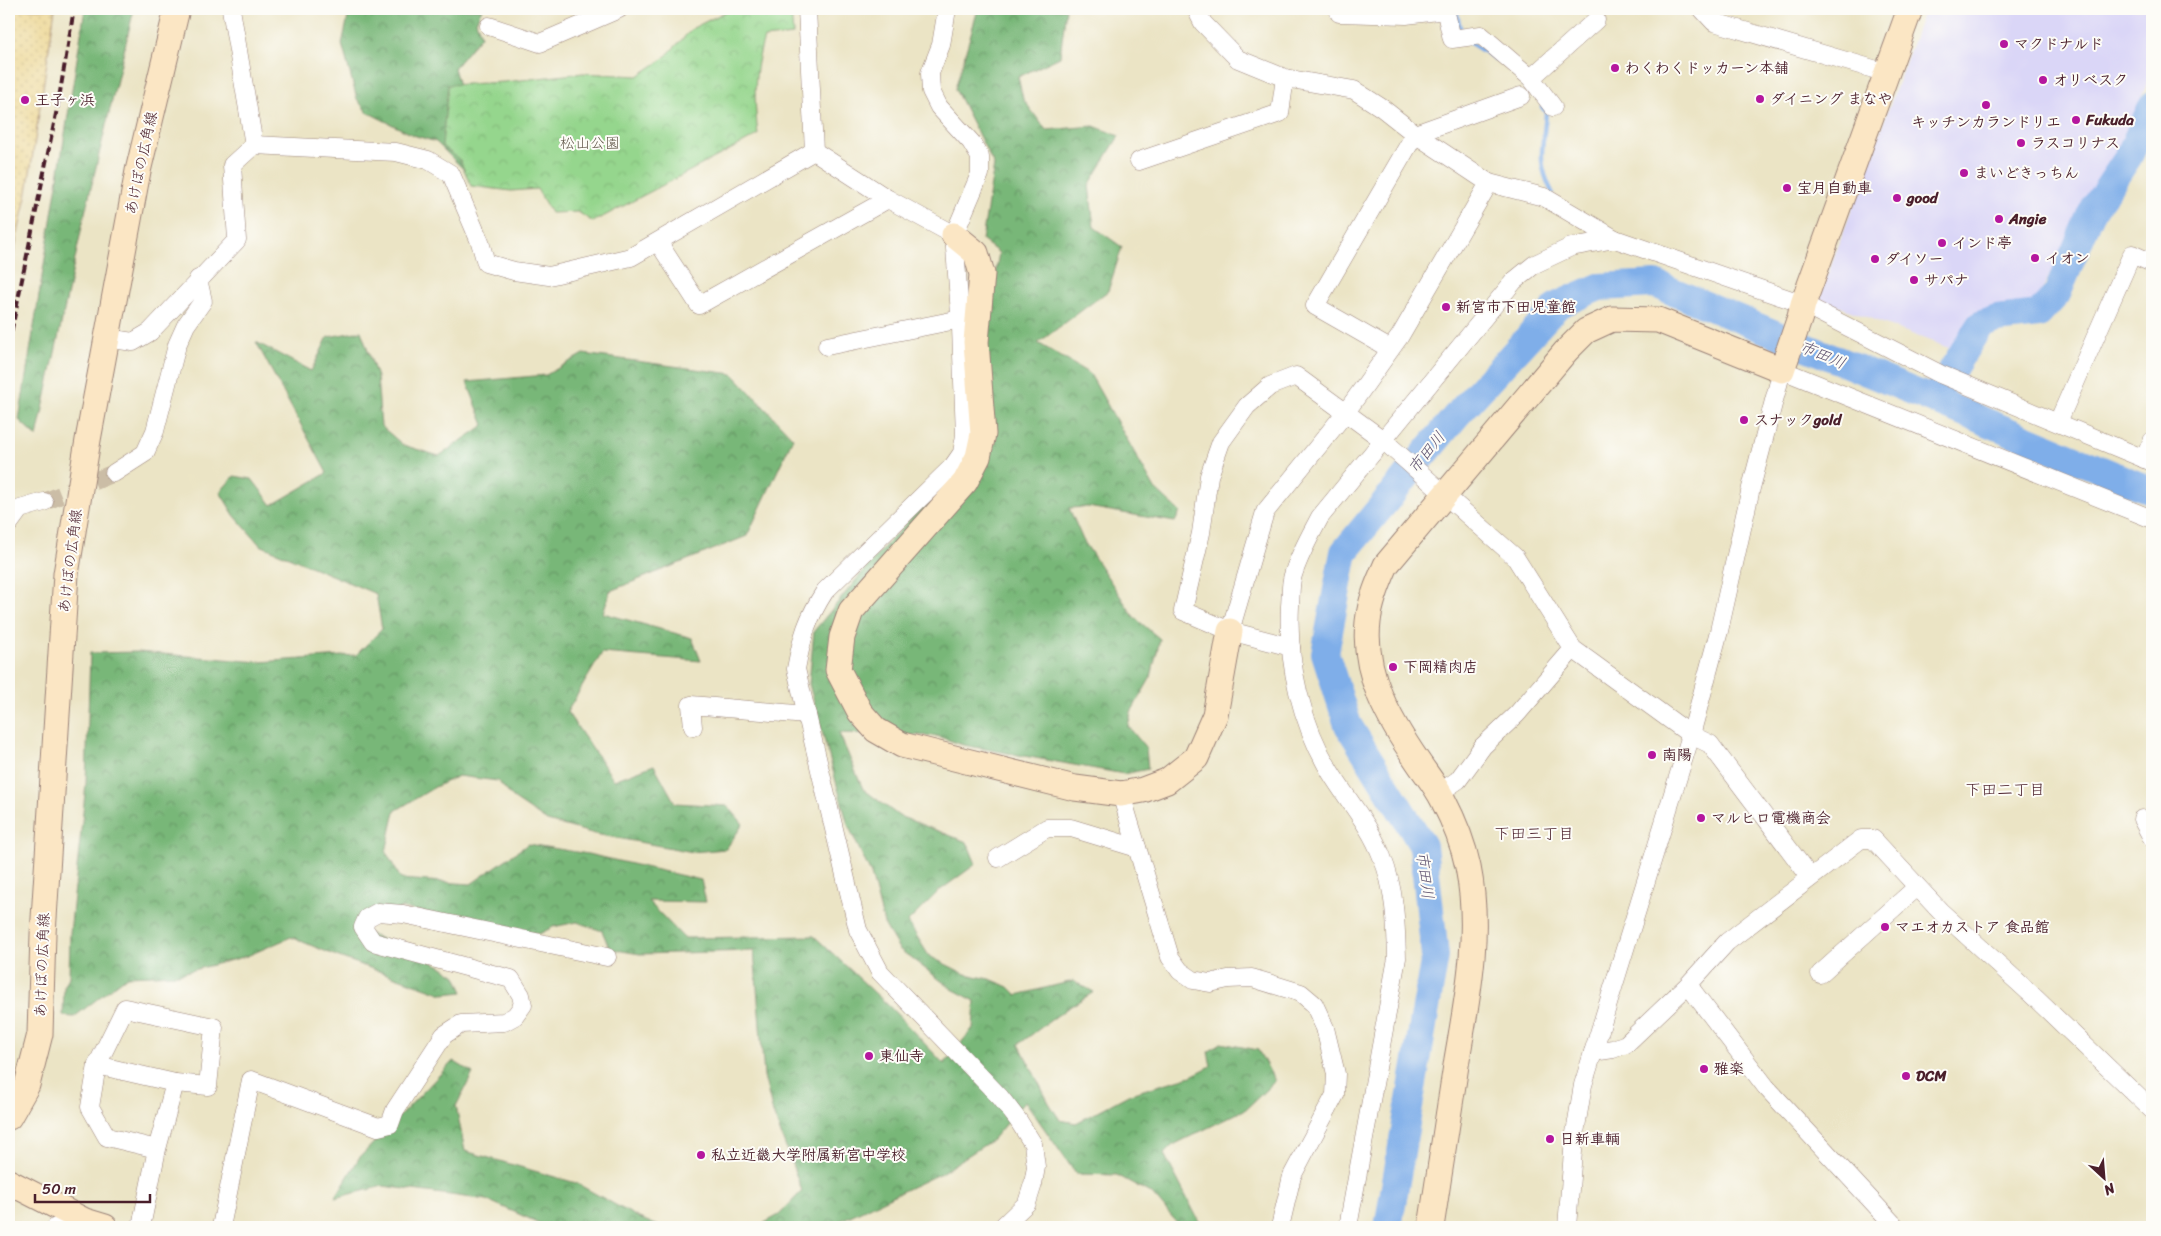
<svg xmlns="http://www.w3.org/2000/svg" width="2161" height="1236" viewBox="0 0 2161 1236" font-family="Sriracha,'Klee One',sans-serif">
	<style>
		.built { fill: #dad6f7 }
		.forest { fill: url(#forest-crowns); stroke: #616b52 }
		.sand { fill: url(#sand-dots); stroke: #9c7c64 }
		.park { fill: url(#park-crowns); stroke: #707a5c }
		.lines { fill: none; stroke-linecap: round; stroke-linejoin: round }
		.stream { stroke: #7faee9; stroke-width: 4.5 }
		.river { stroke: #7faee9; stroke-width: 28 }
		.street-tunnel { stroke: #cbbda6; stroke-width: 18; stroke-dasharray: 18 9; stroke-linecap: butt }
		.street-casing { stroke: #9a8278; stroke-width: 19 }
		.secondary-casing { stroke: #9a8278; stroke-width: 27 }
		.street { stroke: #fff; stroke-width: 18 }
		.secondary { stroke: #fbe6c4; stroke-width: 25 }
		.rail { stroke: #4a1f2b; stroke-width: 4; stroke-dasharray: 8 4; stroke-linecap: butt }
		.poi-dot { fill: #b5179e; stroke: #fdfcf7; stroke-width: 2 }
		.labels { text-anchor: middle; stroke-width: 4; stroke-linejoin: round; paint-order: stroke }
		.poi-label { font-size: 15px; font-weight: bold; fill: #4a1f2b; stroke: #fdfcf7; text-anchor: start }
		.park-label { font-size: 15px; fill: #605648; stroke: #fdfcf7 }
		.street-label { font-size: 15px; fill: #4a1f2b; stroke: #fdfcf7 }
		.water-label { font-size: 16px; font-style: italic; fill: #5d516e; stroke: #fdfcf7 }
		.neighbourhood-label { font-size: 16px; fill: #4a1f2b; stroke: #fdfcf7 }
	</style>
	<defs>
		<pattern id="forest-crowns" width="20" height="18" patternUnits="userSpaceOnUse" patternTransform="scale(1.25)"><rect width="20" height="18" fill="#78b778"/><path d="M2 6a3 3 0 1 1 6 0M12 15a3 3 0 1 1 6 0" fill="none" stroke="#649463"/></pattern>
		<pattern id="sand-dots" width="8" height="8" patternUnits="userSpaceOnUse" patternTransform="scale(1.25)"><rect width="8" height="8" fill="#eeda9e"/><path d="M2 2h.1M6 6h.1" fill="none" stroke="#cebb88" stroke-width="1.8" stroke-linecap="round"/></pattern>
		<pattern id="park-crowns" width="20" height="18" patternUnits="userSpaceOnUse" patternTransform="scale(1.25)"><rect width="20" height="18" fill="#95d68d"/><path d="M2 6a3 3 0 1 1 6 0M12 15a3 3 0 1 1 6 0" fill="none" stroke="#82b77a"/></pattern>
	</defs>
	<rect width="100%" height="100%" fill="#fdfcf7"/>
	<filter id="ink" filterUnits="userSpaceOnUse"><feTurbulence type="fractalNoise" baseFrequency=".02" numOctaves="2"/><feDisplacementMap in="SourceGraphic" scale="10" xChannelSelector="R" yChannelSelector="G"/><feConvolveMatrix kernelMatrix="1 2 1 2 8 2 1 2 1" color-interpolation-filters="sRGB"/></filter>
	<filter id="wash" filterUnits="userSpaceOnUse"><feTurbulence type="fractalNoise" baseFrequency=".0096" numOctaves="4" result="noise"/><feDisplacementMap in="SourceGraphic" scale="20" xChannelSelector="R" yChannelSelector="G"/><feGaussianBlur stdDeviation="1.12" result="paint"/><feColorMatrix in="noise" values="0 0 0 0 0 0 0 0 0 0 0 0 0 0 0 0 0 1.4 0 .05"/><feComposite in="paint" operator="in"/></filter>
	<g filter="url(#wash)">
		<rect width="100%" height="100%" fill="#ebe4c5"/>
		<path class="built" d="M1925 9H2152V71L2117 158 2077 223 2036 301 1983 315 1954 350 1819 299Z"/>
		<g class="forest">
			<path d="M85 9H134L84 217 37 437 19 420Z"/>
			<path d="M353 9H482L476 21 481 36 454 68 460 89 631 82 697 38 481 187 436 142 413 135 367 112 357 99 342 44 348 17Z"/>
			<path d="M978 9H1066L1060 57 1018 77 1023 99 1046 130 1094 126 1119 136 1089 185 1094 227 1122 247 1108 291 1038 343 1090 374 1155 489 1180 512 1175 522 1088 507 1069 508 1083 540 1134 617 1160 639 1151 677 1131 712 1128 726 1146 748 1148 769 1124 774 963 745 937 736 839 733 863 789 899 816 967 842 976 864 939 891 908 922 929 956 965 974 990 979 1009 987 1017 995 1073 981 1094 992 1066 1009 1019 1044 1049 1103 1060 1120 1076 1123 1130 1094 1191 1076 1211 1066 1208 1052 1221 1043 1258 1050 1275 1081 1246 1109 1173 1145 1164 1154 1202 1227H1181L1152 1194 1117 1175 1076 1174 1025 1101 992 1140 941 1173 827 1227H757L779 1215 802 1191 773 1113 764 1076 754 951 640 954 610 949 602 931 577 922 553 927 539 934 402 908 357 928 441 966 456 976 463 992 443 994 339 957 291 937 247 956 178 974 127 976 74 1017 63 1016 64 987 69 977 70 933 86 784 90 653 138 652 260 662 356 655 382 629 376 594 260 545 234 515 220 492 234 476 252 479 272 505 327 473 256 342 311 371 328 337 361 331 377 377 381 426 403 445 439 456 484 425 467 382 546 375 583 354 733 374 793 438 747 536 610 591 603 613 692 638 701 661 602 653 567 712 614 780 654 765 675 803 728 806 743 824 726 849 693 852 595 834 547 821 513 798 498 781 458 776 435 787 395 811 386 852 401 879 471 884 528 844 588 854 701 880 706 902 648 901 684 938 814 936 890 1007 944 1064 973 1028 975 1001 952 989 899 949 884 924 871 874 848 825 809 684 814 631 876 556 963 461 999 253 982 240 994 165 955 89Z"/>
			<path d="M453 1061 473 1073 456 1106 465 1151 576 1183 639 1218 661 1227H548L487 1200 383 1186 335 1198 359 1158Z"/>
		</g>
		<path class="sand" d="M9 9H55L27 192 9 275Z"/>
		<path class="park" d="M731 9H791L793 35 764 38C753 74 754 98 758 135L593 222 578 212 551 213 537 189 511 191 471 186 460 160 442 146 448 85 504 82 583 73 638 76 663 59 693 28Z"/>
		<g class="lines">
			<g class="stream">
				<path d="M1456 9 1460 28 1464 33"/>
				<path d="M1469 42 1496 59"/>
				<path d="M1542 107 1546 112C1544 147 1535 158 1552 192"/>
			</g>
			<g class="river">
				<path d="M1934 399 1980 325 1997 319 2039 314 2057 294 2091 213 2129 156 2152 106"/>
				<path d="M1388 1227 1435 956 1423 846 1348 725 1325 653 1344 552 1456 416 1558 305 1599 287 1655 284 2152 491"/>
			</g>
		</g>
	</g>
	<g filter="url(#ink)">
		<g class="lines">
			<path class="street-tunnel" d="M44 502 114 473"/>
			<g class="street-casing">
				<g id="street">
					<path d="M231 9 254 145"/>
					<path d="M807 9 814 151"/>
					<path d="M947 9 941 45 930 73 931 91 939 107 971 142 980 157V174L954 235 961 327 965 435 962 453 953 466 825 591C807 619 802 637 796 669L858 930 880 972 1000 1097 1018 1120 1033 1144 1036 1167 1033 1184 1027 1203 1002 1227"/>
					<path d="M1196 9 1203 23 1238 59 1285 78 1354 90 1382 108 1415 134 1489 183 1544 197 1615 239"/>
					<path d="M1339 9V13L1406 15 1445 10"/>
					<path d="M1445 9 1452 39 1481 35 1531 78 1553 107"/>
					<path d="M1702 9 1714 22 1887 73"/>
					<path d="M489 26 540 43 619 9"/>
					<path d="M1531 78 1596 20"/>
					<path d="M814 151 888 199 954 235"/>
					<path d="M1139 161 1280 113 1285 78"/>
					<path d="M658 242 699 305 888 199"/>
					<path d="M107 338 133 342 150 332 237 240 232 165 254 145 396 152 428 160 451 174 480 242 486 263 514 271 549 276 631 257 814 151"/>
					<path d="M827 346 961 319"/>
					<path d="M1390 349 1315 306 1415 134 1521 96"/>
					<path d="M2058 422 2132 254 2152 263"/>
					<path d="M2144 459 2152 441"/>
					<path d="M114 473 145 453 155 431 177 345 186 325 203 301 198 279"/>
					<path d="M9 524 20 509 44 502"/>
					<path d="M1230 631 1265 512 1346 412 1400 336 1489 183"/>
					<path d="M1291 647 1230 631 1183 611 1201 533 1209 476 1221 442 1247 406 1270 386 1296 376 1383 440 1515 557 1573 649 1691 735 1710 744 1810 877"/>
					<path d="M693 727 691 705 807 715"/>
					<path d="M1439 793 1458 780 1483 746 1517 714 1573 649"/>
					<path d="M1121 794 1170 957 1180 971 1193 980 1210 983 1228 979 1252 978 1301 993 1314 1004 1325 1028 1336 1074 1335 1095 1292 1176 1280 1227"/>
					<path d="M2142 819 2152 838"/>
					<path d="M998 858 1047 828H1071L1137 848"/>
					<path d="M1820 974 1916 888"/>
					<path d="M1688 985 1766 1087 1896 1227"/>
					<path d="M1593 1052 1613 1049 1626 1044 1688 985 1727 942 1861 839H1873L1940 911 2030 993 2152 1110"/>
					<path d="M97 1065 175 1083"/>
					<path d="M56 1227 85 1221"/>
					<path d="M141 1227 157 1149 175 1083 208 1086 214 1027 125 1008 97 1065 90 1107 107 1137 157 1149"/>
					<path d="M221 1227 251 1080 378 1127 390 1124 395 1110 444 1035 461 1024 504 1022 515 1016 523 1005 521 995 511 979 373 942 363 927 367 918 378 912 403 914 607 957"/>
					<path d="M1348 1227 1397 958C1396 923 1395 889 1382 857 1370 825 1348 801 1331 773 1301 723 1287 663 1290 606 1291 596 1290 584 1293 575 1299 555 1310 536 1320 517L1514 281 1535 264 1571 247 1615 239 1803 304 1940 374 2152 462"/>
					<path d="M1567 1227 1574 1139 1583 1085 1691 735 1719 631 1751 488 1782 370 2152 519"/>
				</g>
			</g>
			<g class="secondary-casing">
				<g id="secondary">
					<path d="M954 235 976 253 982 274 976 342 983 434 978 457 965 482 851 611 842 637 838 670 860 712 876 730 902 745 1075 788 1121 794 1143 790 1167 781 1196 758 1215 715 1230 631"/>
					<path d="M9 1117 27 1085 40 1034 43 934 66 574 88 440 138 171 177 9"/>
					<path d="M9 1182 85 1221 105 1227"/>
					<path d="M1431 1227C1440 1171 1448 1115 1457 1059 1468 995 1481 931 1468 867 1463 843 1454 821 1443 800 1436 786 1426 774 1418 762 1390 721 1362 674 1368 622 1370 602 1378 583 1386 565L1566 351 1586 331 1612 319 1658 320 1782 370 1800 317 1803 304 1910 9"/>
				</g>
			</g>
			<use href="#street" class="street"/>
			<use href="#secondary" class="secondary"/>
			<path class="rail" d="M9 343 58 104 74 9"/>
		</g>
	</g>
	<g class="poi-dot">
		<circle cx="2004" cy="44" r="5"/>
		<circle cx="1615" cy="68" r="5"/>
		<circle cx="2043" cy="80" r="5"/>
		<circle cx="1760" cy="99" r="5"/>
		<circle cx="25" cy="100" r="5"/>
		<circle cx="1986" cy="105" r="5"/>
		<circle cx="2076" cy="120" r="5"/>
		<circle cx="2021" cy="143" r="5"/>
		<circle cx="1964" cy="173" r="5"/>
		<circle cx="1787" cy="188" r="5"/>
		<circle cx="1897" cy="198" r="5"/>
		<circle cx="1999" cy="219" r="5"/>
		<circle cx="1942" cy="243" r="5"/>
		<circle cx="2035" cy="258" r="5"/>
		<circle cx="1875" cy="259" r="5"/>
		<circle cx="1914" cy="280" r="5"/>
		<circle cx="1446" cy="307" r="5"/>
		<circle cx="1744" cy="420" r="5"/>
		<circle cx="1393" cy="667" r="5"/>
		<circle cx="1652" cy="755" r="5"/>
		<circle cx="1701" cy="818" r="5"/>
		<circle cx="1885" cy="927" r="5"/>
		<circle cx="869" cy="1056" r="5"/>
		<circle cx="1704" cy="1069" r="5"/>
		<circle cx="1906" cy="1076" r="5"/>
		<circle cx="1550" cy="1139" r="5"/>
		<circle cx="701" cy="1155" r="5"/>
	</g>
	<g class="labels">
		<g class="poi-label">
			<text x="2014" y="49">マクドナルド</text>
			<text x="1625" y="73">わくわくドッカーン本舗</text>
			<text x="2053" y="85">オリベスク</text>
			<text x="1770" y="104">ダイニング まなや</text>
			<text x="35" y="105">王子ヶ浜</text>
			<text x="2086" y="125">Fukuda</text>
			<text x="1986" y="127" text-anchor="middle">キッチンカランドリエ</text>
			<text x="2031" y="148">ラスコリナス</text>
			<text x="1974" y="178">まいどきっちん</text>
			<text x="1797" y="193">宝月自動車</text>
			<text x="1907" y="203">good</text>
			<text x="2009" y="224">Angie</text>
			<text x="1952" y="248">インド亭</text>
			<text x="2045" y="263">イオン</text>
			<text x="1885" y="264">ダイソー</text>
			<text x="1924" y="285">サパナ</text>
			<text x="1456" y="312">新宮市下田児童館</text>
			<text x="1754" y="425">スナックgold</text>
			<text x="1403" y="672">下岡精肉店</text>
			<text x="1662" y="760">南陽</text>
			<text x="1711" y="823">マルヒロ電機商会</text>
			<text x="1895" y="932">マエオカストア 食品館</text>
			<text x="879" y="1061">東仙寺</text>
			<text x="1714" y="1074">雅楽</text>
			<text x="1916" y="1081">DCM</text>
			<text x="1560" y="1144">日新車輌</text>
			<text x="711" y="1160">私立近畿大学附属新宮中学校</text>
		</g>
		<g class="park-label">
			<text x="590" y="148">松山公園</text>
		</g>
		<g class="street-label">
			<text transform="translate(141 163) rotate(-78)" y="5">あけぼの広角線</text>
			<text transform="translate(70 561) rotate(-83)" y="5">あけぼの広角線</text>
			<text transform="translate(42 965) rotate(-88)" y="5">あけぼの広角線</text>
		</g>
		<g class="water-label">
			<text transform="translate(1823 354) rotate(23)" y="6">市田川</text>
			<text transform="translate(1426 452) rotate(-51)" y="6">市田川</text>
			<text transform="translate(1426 875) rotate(83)" y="6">市田川</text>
		</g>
		<g class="neighbourhood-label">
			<text x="2005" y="795">下田二丁目</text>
			<text x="1534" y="839">下田三丁目</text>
		</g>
	</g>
	<rect width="2161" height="1236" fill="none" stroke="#fdfcf7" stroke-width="30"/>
	<g transform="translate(2104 1178) rotate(154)" stroke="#fdfcf7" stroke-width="4" paint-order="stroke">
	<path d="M0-4L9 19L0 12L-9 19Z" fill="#4a1f2b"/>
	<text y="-8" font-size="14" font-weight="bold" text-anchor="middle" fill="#4a1f2b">N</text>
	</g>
	<path d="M35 1194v8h115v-8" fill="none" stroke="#4a1f2b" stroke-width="2.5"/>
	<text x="42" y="1194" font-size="15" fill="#4a1f2b" stroke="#fdfcf7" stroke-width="4" paint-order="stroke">50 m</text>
</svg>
